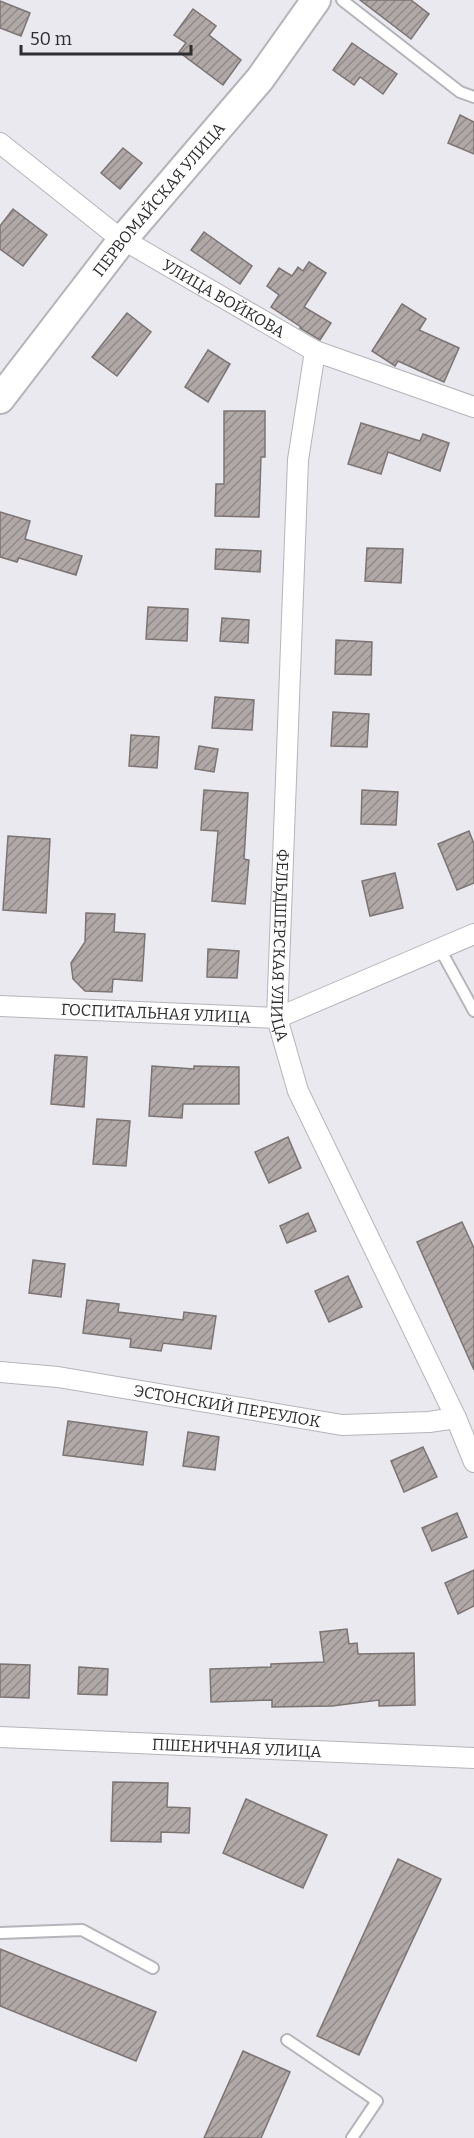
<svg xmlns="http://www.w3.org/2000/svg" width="474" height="2138" viewBox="0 0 474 2138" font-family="Bitter,serif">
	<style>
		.building { fill: url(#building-hatch); stroke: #7b7473; stroke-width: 1.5 }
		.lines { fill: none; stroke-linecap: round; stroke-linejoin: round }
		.lane-casing { stroke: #b6b4bb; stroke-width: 14 }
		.street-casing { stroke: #b6b4bb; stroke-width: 22 }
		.secondary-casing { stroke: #b6b4bb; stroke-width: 32 }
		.lane { stroke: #fff; stroke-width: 10 }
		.street { stroke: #fff; stroke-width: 20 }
		.secondary { stroke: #fff; stroke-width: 28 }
		.labels { text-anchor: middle; stroke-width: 6; stroke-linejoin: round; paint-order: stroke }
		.street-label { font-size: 16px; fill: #2e2d30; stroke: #ebe9f0 }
	</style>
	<defs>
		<pattern id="building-hatch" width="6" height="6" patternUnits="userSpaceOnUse" patternTransform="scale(1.5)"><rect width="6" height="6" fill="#b1a9a7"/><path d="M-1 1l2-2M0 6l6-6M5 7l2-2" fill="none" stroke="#908a88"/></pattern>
	</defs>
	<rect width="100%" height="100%" fill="#ebe9f0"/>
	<g class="building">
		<path d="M360 0H411L429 14 411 39Z"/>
		<path d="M0 1 30 13 21 36 0 28Z"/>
		<path d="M193 9 216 26 209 35 241 60 223 85 179 52 186 43 174 35Z"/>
		<path d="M352 43 397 74 383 94 360 77 354 85 333 70Z"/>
		<path d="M460 115 474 122V154L448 143Z"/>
		<path d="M123 148 142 163 120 189 101 173Z"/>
		<path d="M13 209 47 235 23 266 0 249V226Z"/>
		<path d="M204 232 252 266 240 284 191 250Z"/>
		<path d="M309 262 326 273 304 307 331 323 320 340 300 328 301 327 271 307 279 295 267 286 279 268 292 276 298 267 303 271Z"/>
		<path d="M402 304 426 319 419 330 459 348 444 382 398 361 395 366 372 351Z"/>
		<path d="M127 313 151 332 117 376 92 357Z"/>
		<path d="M208 350 230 364 208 402 185 387Z"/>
		<path d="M224 411H265V457H261L259 517 215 516 216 484H224Z"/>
		<path d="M361 423 420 441 423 434 449 443 440 471 388 452 381 474 348 464Z"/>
		<path d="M0 512 30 521 25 539 82 556 76 575 19 558 17 562 0 557Z"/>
		<path d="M367 548 403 549 401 583 365 581Z"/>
		<path d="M216 549 261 551 260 572 215 569Z"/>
		<path d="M148 607 188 609 187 641 146 639Z"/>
		<path d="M222 618 249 620 248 643 220 641Z"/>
		<path d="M336 640 372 642 371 675 335 674Z"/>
		<path d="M215 697 254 700 252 730 212 728Z"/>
		<path d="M333 712 369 714 367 747 331 746Z"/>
		<path d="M131 735 159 737 157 768 129 766Z"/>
		<path d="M199 746 218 749 214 772 195 769Z"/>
		<path d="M204 790 248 793 244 859 249 860 245 904 212 901 218 831 201 830Z"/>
		<path d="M362 790 398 792 396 825 361 824Z"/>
		<path d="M469 831 474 844V883L457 890 438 844Z"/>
		<path d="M8 836 50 839 46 913 3 910Z"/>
		<path d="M395 873 403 908 370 916 362 881Z"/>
		<path d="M86 913 115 914 114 932 145 934 142 981 113 979 112 992 85 991 73 979 71 963 85 942Z"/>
		<path d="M208 949 239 951 237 978 207 977Z"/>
		<path d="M55 1055 87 1057 84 1107 51 1104Z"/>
		<path d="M152 1066 194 1069V1066L239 1067V1104H183L182 1118 149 1116Z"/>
		<path d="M97 1119 130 1121 126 1166 93 1164Z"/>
		<path d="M288 1137 301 1168 269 1183 255 1152Z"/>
		<path d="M308 1213 316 1231 287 1243 280 1226Z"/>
		<path d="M462 1222 474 1248V1370L417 1242Z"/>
		<path d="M33 1260 65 1264 61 1297 29 1293Z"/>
		<path d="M348 1276 362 1307 329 1322 315 1291Z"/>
		<path d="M87 1300 119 1304 118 1312 183 1320 184 1312 216 1316 211 1349 163 1343 161 1351 130 1347 131 1339 83 1333Z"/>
		<path d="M68 1421 147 1432 143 1465 63 1455Z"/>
		<path d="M188 1432 219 1437 215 1470 183 1466Z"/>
		<path d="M423 1447 437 1477 404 1492 391 1461Z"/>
		<path d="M457 1513 467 1537 432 1551 422 1528Z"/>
		<path d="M474 1570V1606L458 1614 445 1583Z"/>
		<path d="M347 1629 349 1644 357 1643 358 1654 414 1653 415 1705 379 1706V1700L332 1706 272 1707V1700L211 1702 210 1669 271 1667V1664L324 1662 320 1632Z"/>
		<path d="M0 1664 30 1665 29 1698 0 1697Z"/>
		<path d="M79 1667 108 1669 107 1695 78 1694Z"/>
		<path d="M113 1782 168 1783 167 1807 190 1808 189 1833 161 1832V1842L111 1841Z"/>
		<path d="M246 1799 327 1835 303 1888 223 1853Z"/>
		<path d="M398 1859 441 1879 359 2055 317 2036Z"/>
		<path d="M0 1949 156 2012 136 2061 0 2006Z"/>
		<path d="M243 2051 290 2072 261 2138H204Z"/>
	</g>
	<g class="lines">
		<g class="lane-casing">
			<g id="lane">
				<path d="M342 0 460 92 474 97"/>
				<path d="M440 949 474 1011"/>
				<path d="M0 1933 82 1930 153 1968"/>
				<path d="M287 2040 377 2101 352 2138"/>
			</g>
		</g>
		<g class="street-casing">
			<g id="street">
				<path id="s1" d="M0 143 117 236 315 351 474 407"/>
				<path id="s2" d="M315 351 298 460 277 1018 298 1091 456 1418 474 1462"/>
				<path id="s3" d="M0 1006 277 1018 474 934"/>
				<path id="s4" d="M0 1372 58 1377 342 1425 429 1422 456 1418"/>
				<path id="s5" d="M0 1737 474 1758"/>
			</g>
		</g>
		<g class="secondary-casing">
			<g id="secondary">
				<path id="s6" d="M0 399 123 239 260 79 316 0"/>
			</g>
		</g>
		<use href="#lane" class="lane"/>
		<use href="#street" class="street"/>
		<use href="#secondary" class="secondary"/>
	</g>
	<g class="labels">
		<g class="street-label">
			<text dy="6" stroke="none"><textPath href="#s6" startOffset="255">ПЕРВОМАЙСКАЯ УЛИЦА</textPath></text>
			<text dy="6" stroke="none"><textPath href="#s1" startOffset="273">УЛИЦА ВОЙКОВА</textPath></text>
			<text dy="6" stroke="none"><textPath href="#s2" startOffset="596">ФЕЛЬДШЕРСКАЯ УЛИЦА</textPath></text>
			<text dy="6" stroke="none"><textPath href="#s3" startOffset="156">ГОСПИТАЛЬНАЯ УЛИЦА</textPath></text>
			<text dy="6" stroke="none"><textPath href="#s4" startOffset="230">ЭСТОНСКИЙ ПЕРЕУЛОК</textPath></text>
			<text dy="6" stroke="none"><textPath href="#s5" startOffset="237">ПШЕНИЧНАЯ УЛИЦА</textPath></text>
		</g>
	</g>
	<path d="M21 45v9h170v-9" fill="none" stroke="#2e2d30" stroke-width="3"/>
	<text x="30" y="45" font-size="18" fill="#2e2d30" stroke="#ebe9f0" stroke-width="4.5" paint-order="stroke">50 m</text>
</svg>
